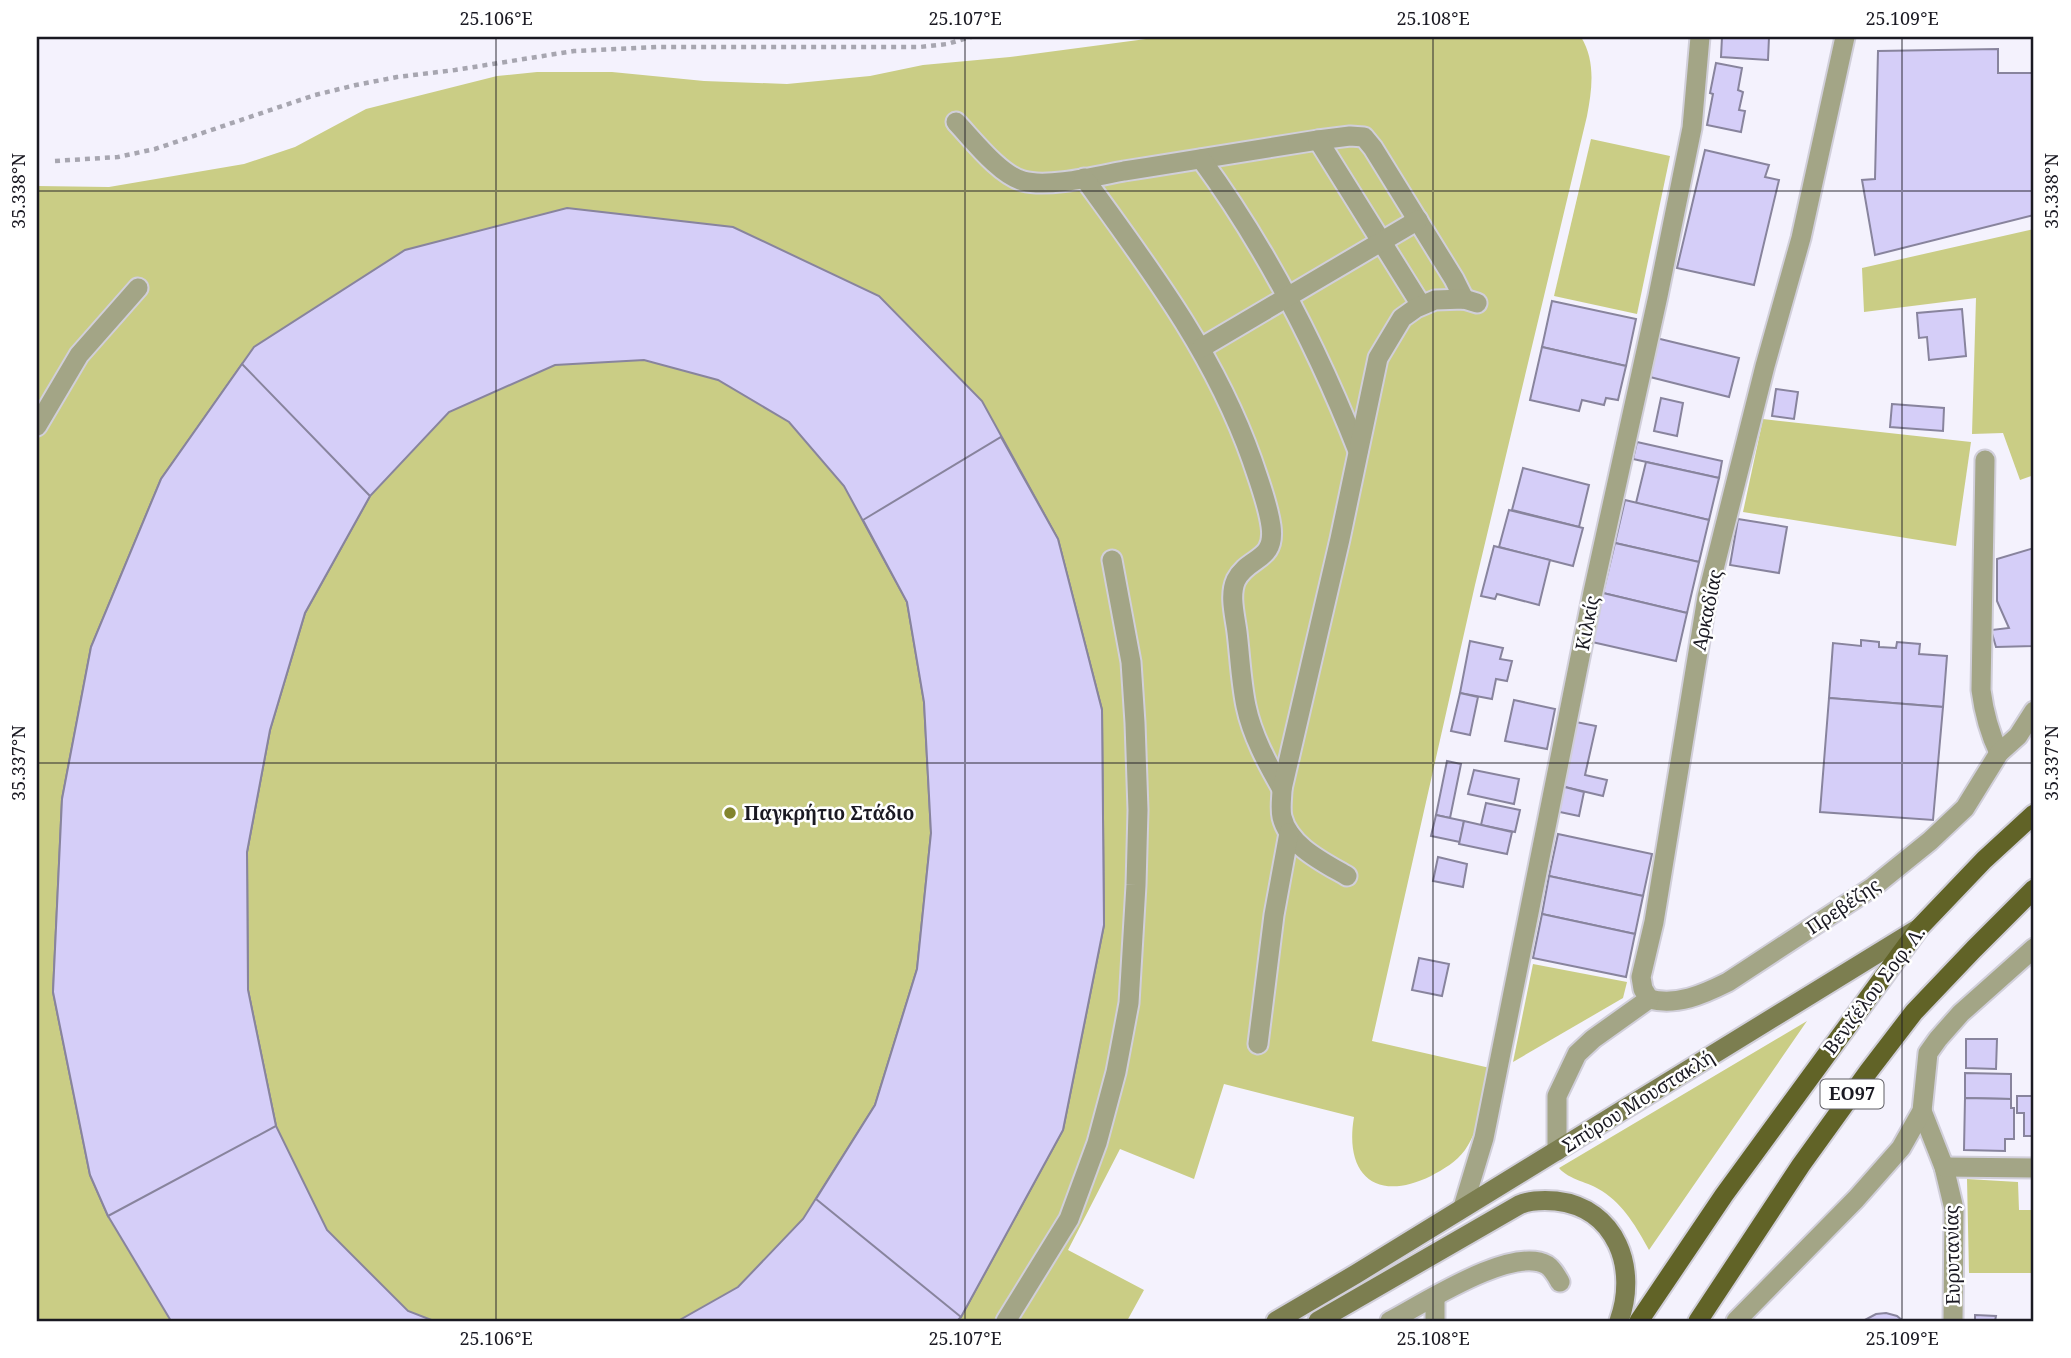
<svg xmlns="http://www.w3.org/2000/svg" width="2071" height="1358" viewBox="0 0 2071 1358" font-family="'Noto Serif',serif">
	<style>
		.green { fill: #cacd85 }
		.building { fill: #d5cef8; stroke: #88849d; stroke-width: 2 }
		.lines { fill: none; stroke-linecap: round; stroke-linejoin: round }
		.service-casing { stroke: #d1cfda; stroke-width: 23 }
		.minor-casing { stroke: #d1cfda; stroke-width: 23 }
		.secondary-casing { stroke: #d1cfda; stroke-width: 23 }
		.primary-casing { stroke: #d1cfda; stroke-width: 23 }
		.path { stroke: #a7a6b0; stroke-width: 4.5; stroke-dasharray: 5 5; stroke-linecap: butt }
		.service { stroke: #a3a586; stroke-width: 19 }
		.minor { stroke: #a3a586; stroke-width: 19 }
		.secondary { stroke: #7c7e50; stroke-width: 19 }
		.primary { stroke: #616327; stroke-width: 19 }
		.ticks { fill: none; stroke: #1a1922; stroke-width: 2; stroke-opacity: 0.45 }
		.poi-dot { fill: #82842d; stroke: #fff; stroke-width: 2.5 }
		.labels { text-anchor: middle; stroke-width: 5; stroke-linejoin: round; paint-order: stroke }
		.shield { fill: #fff; stroke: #5f5e64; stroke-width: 2 }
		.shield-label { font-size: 18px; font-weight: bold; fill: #1a1922 }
		.street-label { font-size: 19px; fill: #1a1922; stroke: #fff }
		.poi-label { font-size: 19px; font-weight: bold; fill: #1a1922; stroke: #fff; text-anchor: start }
		.neatline { fill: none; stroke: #1a1922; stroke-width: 2.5 }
		.ticks-label { font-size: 18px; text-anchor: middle; fill: #1a1922 }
	</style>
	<rect width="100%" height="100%" fill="#f4f2fd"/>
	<g class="green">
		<path d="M1161 37H1581C1596 61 1592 90 1587 116L1475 585 1372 1041 1490 1068C1484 1095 1481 1127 1465 1150 1456 1162 1444 1169 1431 1176 1376 1203 1344 1175 1354 1117L1224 1084 1194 1179 1120 1149 1068 1250 1144 1290 1127 1321H37V186L109 187 244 164 295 147 366 109 497 76 537 72H612L704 81 787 84 870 76 923 65 1010 57Z"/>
		<path d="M1591 139 1670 156 1637 314 1554 296Z"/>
		<path d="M2034 229V475L2020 480 2003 433 1972 434 1976 298 1864 312 1862 268Z"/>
		<path d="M1763 419 1971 442 1956 546 1743 512Z"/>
		<path d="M1533 964 1627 982 1623 998 1513 1062Z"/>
		<path d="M1807 1021 1649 1250C1637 1228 1624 1205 1602 1191 1589 1182 1569 1180 1559 1168Z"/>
		<path d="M1967 1179 2018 1182 2019 1210H2034V1273H1969Z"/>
	</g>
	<g class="building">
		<path d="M1722 37H1769L1768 60 1721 57Z"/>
		<path d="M1998 49V73H2034V215L1875 255 1862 180 1875 179 1878 51Z"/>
		<path d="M1716 63 1742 68 1738 90 1743 92 1739 110 1745 111 1741 132 1707 125 1713 94 1710 93Z"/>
		<path d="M1705 150 1769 165 1765 177 1779 180 1754 285 1677 268Z"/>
		<path d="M567 208 733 227 879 296 982 401 1058 539 1102 710 1104 925 1063 1130 961 1317 957 1321H678L738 1287 803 1219 875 1105 917 969 931 833 924 702 907 602 844 486 789 422 718 380 644 360 555 365 449 412 370 496 305 613 270 730 247 852 248 990 276 1126 327 1230 408 1311 434 1321H171L108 1216 90 1175 53 992 62 799 91 647 161 479 254 347 405 250Z"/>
		<path d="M1552 301 1636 319 1626 366 1542 347Z"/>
		<path d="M1962 309 1966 356 1929 360 1927 337 1919 338 1917 313Z"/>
		<path d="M1656 338 1739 358 1729 397 1646 376Z"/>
		<path d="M1542 347 1626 366 1618 400 1606 398 1604 405 1582 400 1579 411 1530 400Z"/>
		<path d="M242 364 370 496 305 613 270 730 247 852 248 990 276 1126 108 1216 90 1175 53 992 62 799 91 647 161 479Z"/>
		<path d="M1776 389 1798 392 1794 419 1772 416Z"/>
		<path d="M1661 398 1683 403 1677 436 1654 431Z"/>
		<path d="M1892 404 1944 408 1943 431 1890 427Z"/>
		<path d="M1001 437 1058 539 1102 710 1104 925 1063 1130 961 1317 816 1199 875 1105 917 969 931 833 924 702 907 602 863 520Z"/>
		<path d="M1637 442 1722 461 1719 478 1633 459Z"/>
		<path d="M1646 462 1719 478 1709 520 1636 503Z"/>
		<path d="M1523 468 1589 485 1579 527 1512 510Z"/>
		<path d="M1625 500 1709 520 1699 562 1615 543Z"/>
		<path d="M1509 510 1583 528 1573 566 1499 547Z"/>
		<path d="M1738 519 1787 527 1779 573 1730 565Z"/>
		<path d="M1615 543 1699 562 1687 613 1603 593Z"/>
		<path d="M1494 546 1550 560 1539 605 1497 594 1495 599 1481 596Z"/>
		<path d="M2034 548V646L1996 647 1991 630 2009 628 1997 601V559Z"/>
		<path d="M1603 593 1687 613 1676 661 1592 642Z"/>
		<path d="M1861 640 1879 642V647L1896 648 1897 642 1920 644 1919 654 1947 656 1943 707 1829 698 1833 643 1861 646Z"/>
		<path d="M1470 641 1503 648 1500 659 1512 661 1507 681 1496 679 1492 699 1460 693Z"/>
		<path d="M1460 693 1478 697 1470 735 1451 731Z"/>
		<path d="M1829 698 1943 707 1933 820 1820 812Z"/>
		<path d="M1514 700 1555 709 1547 749 1505 741Z"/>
		<path d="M1576 722 1596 726 1585 775 1607 780 1603 796 1561 786Z"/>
		<path d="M1447 761 1461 764 1450 818 1436 815Z"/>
		<path d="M1474 770 1519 779 1514 804 1468 794Z"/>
		<path d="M1561 786 1584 792 1579 816 1555 811Z"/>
		<path d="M1486 803 1520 810 1515 832 1481 825Z"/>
		<path d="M1436 815 1464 821 1460 842 1431 836Z"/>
		<path d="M1464 821 1512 832 1507 854 1459 844Z"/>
		<path d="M1558 834 1652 854 1643 896 1549 876Z"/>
		<path d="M1438 857 1467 864 1463 887 1433 881Z"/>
		<path d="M1549 876 1643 896 1635 934 1542 914Z"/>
		<path d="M1542 914 1635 934 1626 977 1533 958Z"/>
		<path d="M1419 958 1449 964 1442 996 1412 990Z"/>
		<path d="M1966 1039H1997L1996 1069 1966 1068Z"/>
		<path d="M1965 1073 2011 1074V1099L1965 1098Z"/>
		<path d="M2017 1096H2034V1136H2024V1113H2017Z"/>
		<path d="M1965 1098 2011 1099V1108H2014V1139H2005V1151L1964 1150Z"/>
		<path d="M1886 1313 1897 1316 1903 1321H1863L1876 1314Z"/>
		<path d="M1975 1315 1996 1316 1995 1321H1975Z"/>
	</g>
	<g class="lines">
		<g class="service-casing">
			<g id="service">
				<path d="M956 122C973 140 1000 175 1023 181 1048 188 1097 176 1124 171 1189 161 1254 150 1318 140L1350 136 1364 137 1373 148 1454 279 1464 299"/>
				<path d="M1318 140 1421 305"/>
				<path d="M1201 159C1267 249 1317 347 1358 451"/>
				<path d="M1084 178C1150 269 1214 353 1252 460 1259 481 1268 504 1271 526 1276 562 1248 556 1236 580 1229 595 1235 616 1237 632 1240 657 1241 682 1246 706 1252 735 1267 763 1282 789"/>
				<path d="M1201 348 1418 220"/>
				<path d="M37 426 79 355 138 288"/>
				<path d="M1347 876C1323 862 1289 846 1282 817 1280 808 1282 797 1282 789L1340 539 1378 358 1402 318 1416 308 1435 300 1464 299 1477 303"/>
				<path d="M1258 1044 1274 915 1289 833"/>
				<path d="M1006 1321 1069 1219 1097 1143 1116 1072 1129 1003 1136 885 1138 810 1135 723 1131 662 1112 560"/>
			</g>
		</g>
		<g class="minor-casing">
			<g id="minor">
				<path d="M1985 460 1981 690C1984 713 1989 732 1999 753"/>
				<path d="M1649 999C1677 1006 1702 995 1728 982L1873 887 1930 841 1965 808 1999 753 2018 736 2034 711"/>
				<path d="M1922 1111 1944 1167 1954 1209 1953 1321"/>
				<path d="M1557 1151V1096L1577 1054 1593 1039 1649 999 1643 989 1641 977 1654 922 1707 597 1765 366 1801 238 1845 37"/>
				<path d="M1944 1167 2034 1168"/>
				<path d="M1463 1207 1484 1138 1593 592 1658 296 1692 128 1700 37"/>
				<path d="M1435 1298V1321"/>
				<path d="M1390 1321C1423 1304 1512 1245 1547 1265 1553 1269 1556 1275 1560 1282"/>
				<path d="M1736 1321 1856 1199 1901 1148 1922 1111 1928 1053 1938 1039 1961 1013 2034 948"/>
			</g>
		</g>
		<g class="secondary-casing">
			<g id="secondary">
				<path d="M1276 1321 1356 1274 1919 928"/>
				<path d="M1318 1321 1519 1205C1530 1200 1543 1200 1556 1201 1617 1208 1638 1269 1619 1321"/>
			</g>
		</g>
		<g class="primary-casing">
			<g id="primary">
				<path d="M1639 1321 1724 1195 1920 927 1984 860 2034 814"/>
				<path d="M1698 1321 1801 1165 1868 1072 1914 1012 1974 949 2034 889"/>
			</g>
		</g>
		<path class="path" d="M55 161 118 157 155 149 315 95 356 85 397 77 455 70 574 51 658 47H920L947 44 971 37"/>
		<use href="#service" class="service"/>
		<use href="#minor" class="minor"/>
		<use href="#secondary" class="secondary"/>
		<use href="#primary" class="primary"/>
	</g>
	<path class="ticks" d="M496 37V1321M965 37V1321M1433 37V1321M1902 37V1321M37 191H2034M37 763H2034"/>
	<circle class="poi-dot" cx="730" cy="813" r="7"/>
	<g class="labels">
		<rect class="shield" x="1820.5" y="1079.5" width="63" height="29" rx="5"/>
		<g class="shield-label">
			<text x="1852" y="1100">ΕΟ97</text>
		</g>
		<g class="street-label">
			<text transform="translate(1707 610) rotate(-78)" y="7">Αρκαδίας</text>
			<text transform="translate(1587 623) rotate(-79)" y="7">Κιλκίς</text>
			<text transform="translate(1843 906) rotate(-34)" y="7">Πρεβέζης</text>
			<text transform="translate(1874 990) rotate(-53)" y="7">Βενιζέλου Σοφ. Λ.</text>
			<text transform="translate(1638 1101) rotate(-32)" y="7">Σπύρου Μουστακλή</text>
			<text transform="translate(1952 1255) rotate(-91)" y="7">Ευρυτανίας</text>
		</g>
		<g class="poi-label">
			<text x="744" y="820">Παγκρήτιο Στάδιο</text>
		</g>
	</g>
	<rect width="2071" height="1358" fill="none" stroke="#ffffff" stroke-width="77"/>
	<rect x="38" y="38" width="1994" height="1282" class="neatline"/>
	<g class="ticks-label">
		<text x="496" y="25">25.106°E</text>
		<text x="965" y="25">25.107°E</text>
		<text x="1433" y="25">25.108°E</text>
		<text x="1902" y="25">25.109°E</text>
		<text transform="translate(19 191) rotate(-90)" y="6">35.338°N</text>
		<text transform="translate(2052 191) rotate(-90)" y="6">35.338°N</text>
		<text transform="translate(19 763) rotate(-90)" y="6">35.337°N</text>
		<text transform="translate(2052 763) rotate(-90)" y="6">35.337°N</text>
		<text x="496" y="1345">25.106°E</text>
		<text x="965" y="1345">25.107°E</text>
		<text x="1433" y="1345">25.108°E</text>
		<text x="1902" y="1345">25.109°E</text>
	</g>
</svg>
